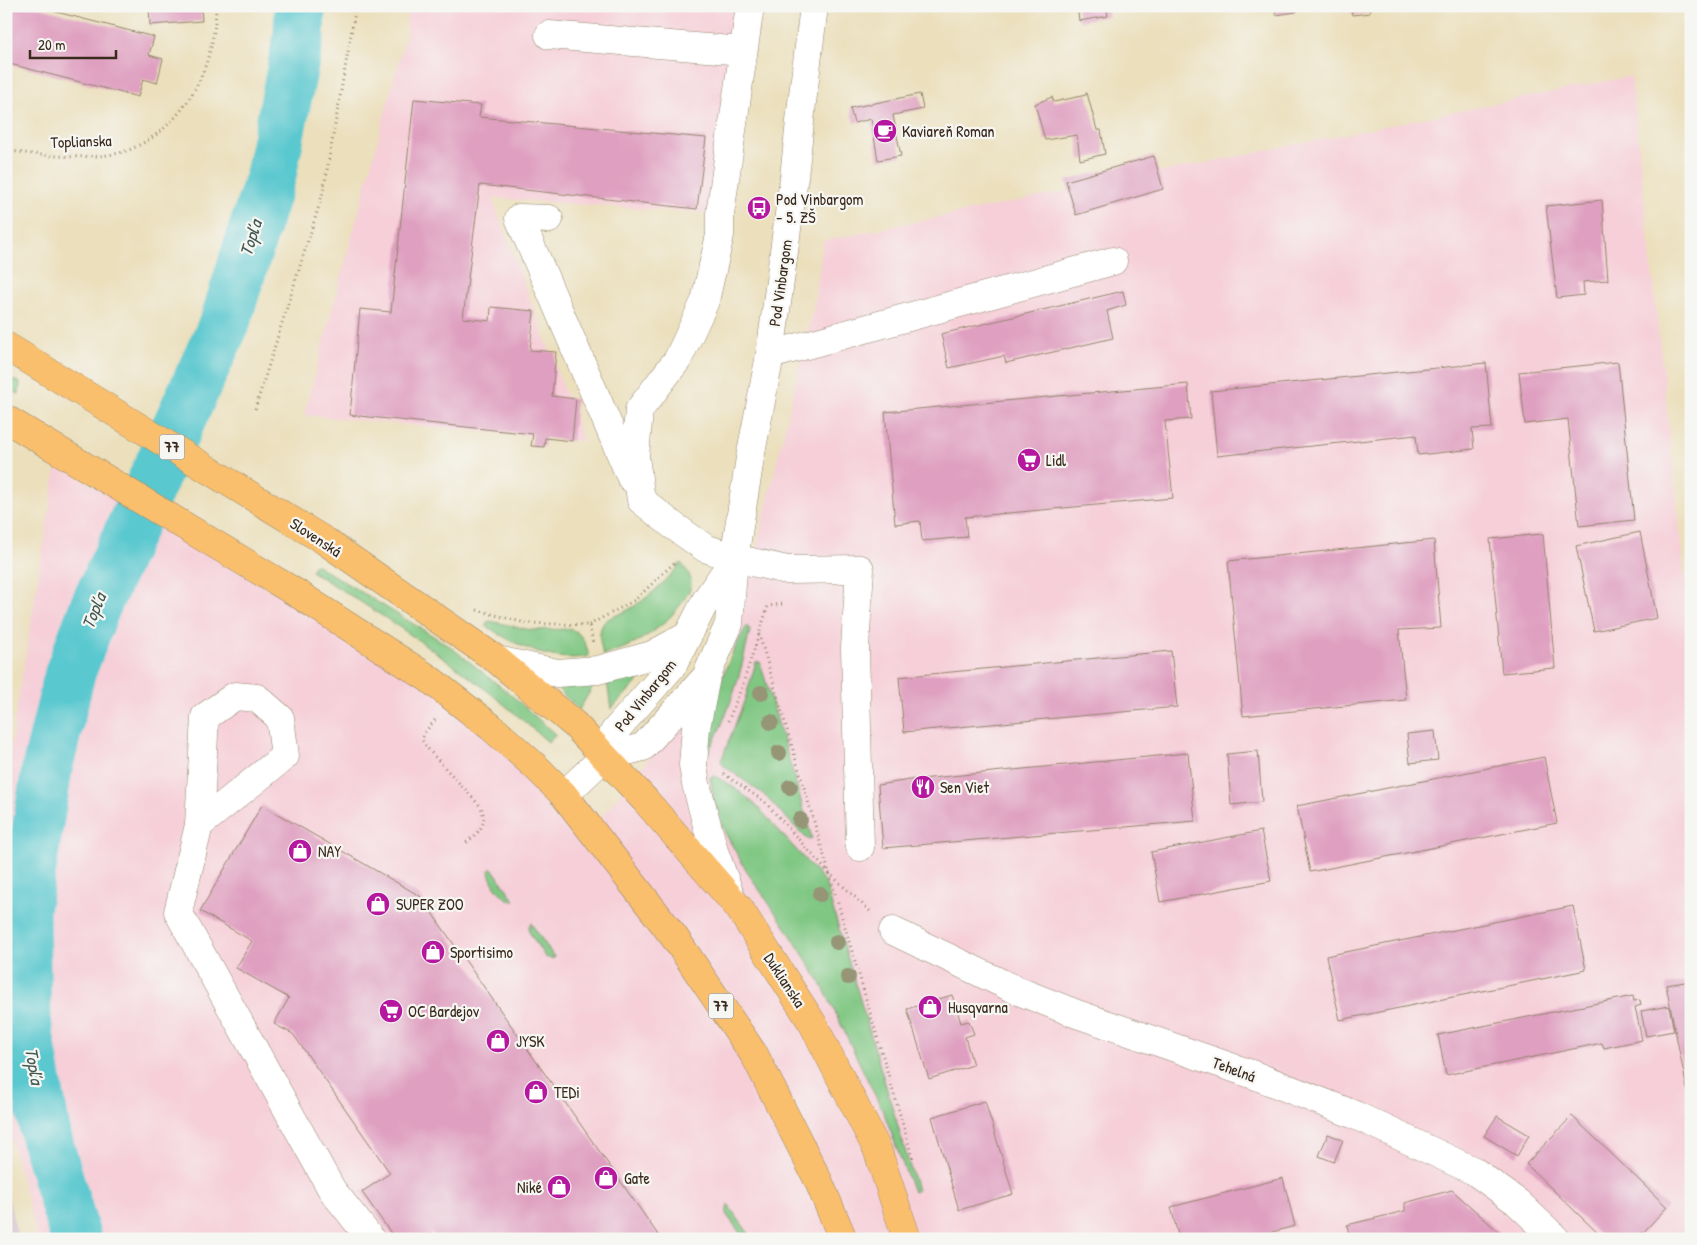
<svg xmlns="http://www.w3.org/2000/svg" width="1697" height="1245" viewBox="0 0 1697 1245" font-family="'Patrick Hand',sans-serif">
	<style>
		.built { fill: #f6cfd8 }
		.industrial { fill: #d1bdca }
		.green { fill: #80c783; stroke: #5e7850 }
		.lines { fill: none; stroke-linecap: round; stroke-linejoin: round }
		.river { stroke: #5ac8cf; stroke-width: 51 }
		.building { fill: #df9fc0 }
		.minor-casing { stroke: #93846d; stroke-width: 29 }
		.major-casing { stroke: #93846d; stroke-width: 29 }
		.path { stroke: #93846d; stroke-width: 3; stroke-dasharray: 1 4; stroke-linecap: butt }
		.minor { stroke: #fff; stroke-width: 28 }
		.major { stroke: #f9bf6d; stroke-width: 28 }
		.tree { fill: #969576 }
		.labels { text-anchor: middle; stroke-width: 4.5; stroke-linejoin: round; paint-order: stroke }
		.shield { fill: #f6f6f2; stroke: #73675e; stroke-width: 1 }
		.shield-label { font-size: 15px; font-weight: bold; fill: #3b2a1e }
		.poi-label { font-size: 16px; fill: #3b2a1e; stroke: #f6f6f2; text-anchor: start }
		.street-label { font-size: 16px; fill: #3b2a1e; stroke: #f6f6f2 }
		.water-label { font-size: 18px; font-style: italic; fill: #445953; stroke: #f6f6f2 }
	</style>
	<rect width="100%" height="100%" fill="#f6f6f2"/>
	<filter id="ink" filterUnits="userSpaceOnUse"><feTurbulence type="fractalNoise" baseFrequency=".02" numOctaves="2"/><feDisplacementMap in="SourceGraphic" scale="10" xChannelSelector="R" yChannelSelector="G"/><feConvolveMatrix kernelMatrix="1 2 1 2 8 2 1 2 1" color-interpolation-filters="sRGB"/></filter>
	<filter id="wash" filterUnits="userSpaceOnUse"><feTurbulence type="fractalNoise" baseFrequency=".0096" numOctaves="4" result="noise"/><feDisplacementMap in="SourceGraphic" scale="20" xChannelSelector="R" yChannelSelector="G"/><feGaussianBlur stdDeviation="1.12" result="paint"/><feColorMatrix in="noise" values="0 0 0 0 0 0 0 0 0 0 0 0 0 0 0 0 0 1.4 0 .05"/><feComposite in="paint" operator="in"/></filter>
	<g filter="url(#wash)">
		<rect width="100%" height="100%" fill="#ebdfbc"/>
		<g class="built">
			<path d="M407 6H745L720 214 492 198 583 441 304 415 407 31Z"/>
			<path d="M1631 76 1685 580 1691 599V1239H38L6 1120V774L57 464 499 725 601 817 729 663 814 306 823 241Z"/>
		</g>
		<path class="industrial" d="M6 1187 18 1239H6Z"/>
		<g class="green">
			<path d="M6 376 20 383 19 394 6 389Z"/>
			<path d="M681 563C685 568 691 575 691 583 691 590 686 596 683 601 665 628 634 647 603 655 601 645 597 634 603 624 607 617 619 615 626 611 648 599 665 582 681 563Z"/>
			<path d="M315 564 448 645 510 694 556 735 548 742C516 714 483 686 448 661 404 629 358 600 311 571Z"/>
			<path d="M490 621 531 630 571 629C583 634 586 644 589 656 551 664 516 645 486 626L487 622Z"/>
			<path d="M747 626 750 630C741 673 729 716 707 754 708 745 707 736 708 727 712 700 732 649 747 626Z"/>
			<path d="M756 662H760L812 838 810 840 806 838 763 794 724 766 721 761 745 699Z"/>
			<path d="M653 666 611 709 607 681 620 679Z"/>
			<path d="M592 683V688L579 710 555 686Z"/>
			<path d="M715 776 735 788 756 805 825 882 917 1190 913 1192 885 1116 822 985 787 929 747 872 723 829 713 797 710 777Z"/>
			<path d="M492 868 515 901C504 902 489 881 489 870Z"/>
			<path d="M531 923 554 957H555L552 959 545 957 529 932V926Z"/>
			<path d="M728 1205 752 1238 746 1239 743 1237 726 1214Z"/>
		</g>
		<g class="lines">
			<path class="river" d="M76 1239 46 1137 26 1022 24 911 47 769 70 673 95 607 225 322 271 175 299 35 300 6"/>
		</g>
		<g id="blocks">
			<g class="building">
				<path d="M6 6H33L154 37 149 55 163 59 157 83 143 79 138 97 6 63Z"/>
				<path d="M149 6H201L202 21 150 25Z"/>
				<path d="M1077 6H1106L1108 16 1079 21Z"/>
				<path d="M1275 6H1296V12L1276 15Z"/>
				<path d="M1351 6H1369L1370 13 1352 15Z"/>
				<path d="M1086 93H1087L1097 130H1101L1105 154 1080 160 1077 135 1045 140 1035 104 1052 97 1054 102 1086 95Z"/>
				<path d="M920 94 923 109 893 115 901 156 878 160 871 119 854 123 850 108Z"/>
				<path d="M414 99 481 105 479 117 706 138 697 209 480 185 463 318 490 321 491 307 534 311 530 350 556 352 552 396 576 399 572 441 545 438 544 447 531 446 533 434 350 415 360 309 391 312Z"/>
				<path d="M1154 156 1163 189 1076 215 1066 181Z"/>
				<path d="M1602 200 1608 280 1583 282 1584 295 1557 298 1546 206Z"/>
				<path d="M1123 291 1126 305 1107 311 1113 338 1006 363 1004 356 949 368 941 334Z"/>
				<path d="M1618 362 1634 520 1579 526 1568 419 1525 424 1519 372Z"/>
				<path d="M1486 363 1492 428 1472 429 1474 449 1418 455 1416 435 1217 456 1211 391Z"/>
				<path d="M1188 384 1191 419 1165 421 1173 498 965 517 967 537 922 541 920 521 895 524 885 412Z"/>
				<path d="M1640 532 1657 618 1594 631 1576 546Z"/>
				<path d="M1543 534 1555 668 1502 673 1490 539Z"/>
				<path d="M1434 540 1441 628 1399 630 1406 700 1243 716 1228 561Z"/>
				<path d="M1171 651 1177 707 904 732 899 677Z"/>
				<path d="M1435 731 1438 760 1410 763 1407 734Z"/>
				<path d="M1258 751 1262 802 1231 805 1227 754Z"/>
				<path d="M1188 753 1195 821 883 848 878 785 910 780Z"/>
				<path d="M1544 757 1557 823 1310 872 1297 806Z"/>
				<path d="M262 805 420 896 661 1239H436L432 1233 424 1239H395L362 1192 390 1173 293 1034 274 1024 289 998 236 968 252 941 200 911Z"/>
				<path d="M1261 831 1271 881 1160 902 1151 852Z"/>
				<path d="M1573 906 1586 970 1340 1020 1326 956Z"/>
				<path d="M1691 981V1104H1690L1666 985Z"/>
				<path d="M952 995 961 1023 969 1021 974 1034 965 1037 973 1065 929 1079 907 1009Z"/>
				<path d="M1633 996 1634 1001 1640 1000 1641 1005 1635 1007 1642 1040 1604 1048 1602 1043 1446 1075 1438 1035Z"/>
				<path d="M1669 1006 1674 1031 1646 1036 1641 1011Z"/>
				<path d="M985 1101 1013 1194 959 1210 932 1117Z"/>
				<path d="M1497 1116 1529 1135 1517 1156 1484 1136Z"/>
				<path d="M1572 1116 1667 1207 1637 1239H1604L1526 1164Z"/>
				<path d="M1328 1134 1343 1140 1334 1162 1319 1156Z"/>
				<path d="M1283 1178 1295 1226 1246 1239H1179L1171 1207Z"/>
				<path d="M1452 1190 1501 1234 1480 1239H1350L1347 1225 1405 1211V1203Z"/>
			</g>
		</g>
	</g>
	<g filter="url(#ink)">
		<use href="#blocks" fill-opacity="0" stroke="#93846d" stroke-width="1"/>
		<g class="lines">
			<g class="minor-casing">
				<g id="minor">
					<path d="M750 6 720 214V235L705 301 678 359 639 410 635 457 641 500 671 524 705 548 734 558 787 570 860 569 855 648 860 847"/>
					<path d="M549 35 743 51"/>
					<path d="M549 219 519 218 631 478"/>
					<path d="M770 355 1113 261"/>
					<path d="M497 660 557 673 598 670 652 655 687 636"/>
					<path d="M604 757 643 747 705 678"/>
					<path d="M564 795 604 757 614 732 673 665 706 600 733 560"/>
					<path d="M199 825 285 756 280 718 257 698 235 696 205 717 199 825 178 912 332 1190 371 1239"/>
					<path d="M731 897 714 851 696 784 693 765 696 728 706 677 729 624 734 558 750 458 770 355 794 177 802 103 814 6"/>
					<path d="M893 931 1016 990 1077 1014 1254 1075 1355 1115 1474 1171 1517 1202 1556 1239"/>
				</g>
			</g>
			<g class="major-casing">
				<g id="major">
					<path d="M6 346 325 541 497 660 575 725 645 800 739 908 813 1024 877 1149 907 1239"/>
					<path d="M6 419 298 594 428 678 491 727 536 767 564 795 675 938 755 1056 818 1180 843 1239"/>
				</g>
			</g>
			<g class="path">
				<path d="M6 150C37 156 102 162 131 149 187 125 215 65 216 6"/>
				<path d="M255 409 323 193 356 6"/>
				<path d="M477 610 525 623 589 625 593 642"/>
				<path d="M589 625 635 600 675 562"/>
				<path d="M759 634 913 1159"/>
				<path d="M435 720 425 732 422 740 427 748 481 807C489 827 477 832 464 845"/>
				<path d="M728 721 742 687 768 606 783 604"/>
				<path d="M724 774 765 802 828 872 872 913"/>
			</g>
			<use href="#minor" class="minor"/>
			<use href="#major" class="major"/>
		</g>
		<g class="tree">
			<circle cx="761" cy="693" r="8"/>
			<circle cx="771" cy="722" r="8"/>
			<circle cx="779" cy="753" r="8"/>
			<circle cx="790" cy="787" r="8"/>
			<circle cx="800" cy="820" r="8"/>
			<circle cx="820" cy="894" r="8"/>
			<circle cx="837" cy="942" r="8"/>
			<circle cx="848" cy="977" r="8"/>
		</g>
	</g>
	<defs>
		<g id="cafe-disc" transform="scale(1.25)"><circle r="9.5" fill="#b5179e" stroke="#f6f6f2"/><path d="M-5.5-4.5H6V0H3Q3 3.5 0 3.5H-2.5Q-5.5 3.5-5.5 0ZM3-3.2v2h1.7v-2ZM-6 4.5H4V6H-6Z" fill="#fff"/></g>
		<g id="bus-disc" transform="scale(1.25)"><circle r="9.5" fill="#b5179e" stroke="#f6f6f2"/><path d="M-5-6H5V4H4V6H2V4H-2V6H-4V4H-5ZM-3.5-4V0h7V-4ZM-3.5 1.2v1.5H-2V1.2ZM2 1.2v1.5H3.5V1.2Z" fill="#fff"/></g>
		<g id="supermarket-disc" transform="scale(1.25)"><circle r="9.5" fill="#b5179e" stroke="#f6f6f2"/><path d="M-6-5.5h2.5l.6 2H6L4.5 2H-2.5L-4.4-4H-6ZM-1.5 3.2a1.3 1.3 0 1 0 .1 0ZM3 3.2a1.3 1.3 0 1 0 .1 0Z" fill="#fff"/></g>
		<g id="restaurant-disc" transform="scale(1.25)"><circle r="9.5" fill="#b5179e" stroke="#f6f6f2"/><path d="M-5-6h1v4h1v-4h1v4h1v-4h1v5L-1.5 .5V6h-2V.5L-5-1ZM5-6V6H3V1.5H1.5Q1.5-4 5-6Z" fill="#fff"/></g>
		<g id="shop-disc" transform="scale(1.25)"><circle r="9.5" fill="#b5179e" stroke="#f6f6f2"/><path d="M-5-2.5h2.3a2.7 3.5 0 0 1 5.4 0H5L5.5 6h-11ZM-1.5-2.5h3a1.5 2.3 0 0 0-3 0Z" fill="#fff"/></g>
	</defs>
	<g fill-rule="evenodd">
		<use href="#cafe-disc" x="885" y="131"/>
		<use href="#bus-disc" x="759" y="208"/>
		<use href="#supermarket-disc" x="1029" y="460"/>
		<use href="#restaurant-disc" x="923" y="787"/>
		<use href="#shop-disc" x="300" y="851"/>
		<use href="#shop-disc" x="378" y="904"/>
		<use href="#shop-disc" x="433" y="952"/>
		<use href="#shop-disc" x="930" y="1007"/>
		<use href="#supermarket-disc" x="391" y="1011"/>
		<use href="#shop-disc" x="498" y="1041"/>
		<use href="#shop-disc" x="536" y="1092"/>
		<use href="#shop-disc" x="606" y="1178"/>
		<use href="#shop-disc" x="559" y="1187"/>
	</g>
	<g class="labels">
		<g class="shield">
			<rect x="159.5" y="434.5" width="25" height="25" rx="4"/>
			<rect x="708.5" y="993.5" width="25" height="25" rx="4"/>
		</g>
		<g class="shield-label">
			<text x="172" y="452">77</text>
			<text x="721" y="1011">77</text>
		</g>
		<g class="poi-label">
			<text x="902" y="137">Kaviareň Roman</text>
			<text x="776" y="205">Pod Vinbargom<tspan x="776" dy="18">- 5. ZŠ</tspan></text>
			<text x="1046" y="466">Lidl</text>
			<text x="940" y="793">Sen Viet</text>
			<text x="318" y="857">NAY</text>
			<text x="396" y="910">SUPER ZOO</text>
			<text x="450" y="958">Sportisimo</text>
			<text x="948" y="1013">Husqvarna</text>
			<text x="408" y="1017">OC Bardejov</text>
			<text x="516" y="1047">JYSK</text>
			<text x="554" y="1098">TEDi</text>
			<text x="624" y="1184">Gate</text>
			<text x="542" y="1193" text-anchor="end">Niké</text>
		</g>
		<g class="street-label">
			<text transform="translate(81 141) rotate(-2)" y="6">Toplianska</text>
			<text transform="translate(780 283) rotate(-82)" y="6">Pod Vinbargom</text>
			<text transform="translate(316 537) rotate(33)" y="6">Slovenská</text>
			<text transform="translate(645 695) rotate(-51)" y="6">Pod Vinbargom</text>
			<text transform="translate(785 980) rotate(57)" y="6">Duklianska</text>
			<text transform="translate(1234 1069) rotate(20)" y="6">Tehelná</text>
		</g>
		<g class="water-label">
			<text transform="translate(251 238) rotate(-73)" y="6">Topľa</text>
			<text transform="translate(94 611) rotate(-68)" y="6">Topľa</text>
			<text transform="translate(34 1066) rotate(80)" y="6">Topľa</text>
		</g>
	</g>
	<rect width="1697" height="1245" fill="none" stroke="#f6f6f2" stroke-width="25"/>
	<path d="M30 50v8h86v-8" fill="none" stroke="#3b2a1e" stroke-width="2.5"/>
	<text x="38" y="50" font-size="15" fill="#3b2a1e" stroke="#f6f6f2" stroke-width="4" paint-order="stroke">20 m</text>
</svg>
